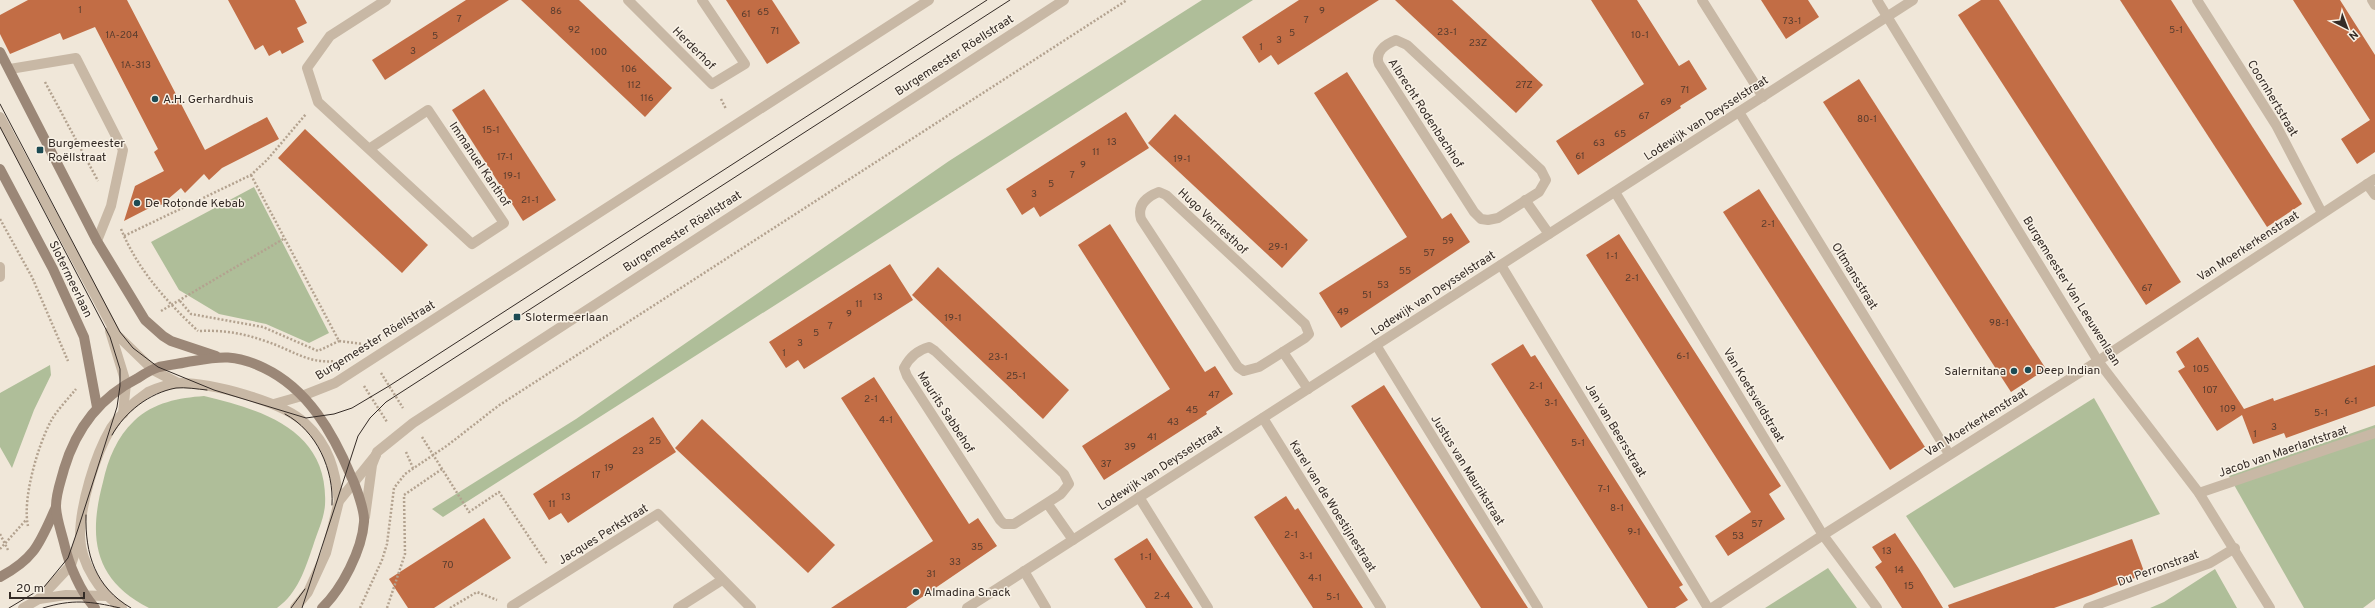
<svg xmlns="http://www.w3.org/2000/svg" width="2375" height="608" viewBox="0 0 2375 608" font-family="Overpass,sans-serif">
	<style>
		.green { fill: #afbe99 }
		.building { fill: #c26d45 }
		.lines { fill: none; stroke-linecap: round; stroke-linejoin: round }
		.path { stroke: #b3a28f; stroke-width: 2.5; stroke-dasharray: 2 2; stroke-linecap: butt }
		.service { stroke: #c8b8a5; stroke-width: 10 }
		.minor { stroke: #c8b8a5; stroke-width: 10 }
		.tertiary { stroke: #c8b8a5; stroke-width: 10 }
		.secondary { stroke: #9b8777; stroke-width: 10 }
		.tram { stroke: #342b26; stroke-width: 1 }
		.poi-dot { fill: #1d4b53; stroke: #f8f1e5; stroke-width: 1.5 }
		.labels { text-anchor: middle; stroke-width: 3; stroke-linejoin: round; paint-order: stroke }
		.number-label { font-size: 10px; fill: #583c2e }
		.street-label { font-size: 12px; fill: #342b26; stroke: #f8f1e5 }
		.poi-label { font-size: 12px; fill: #342b26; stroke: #f8f1e5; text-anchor: start }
	</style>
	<rect width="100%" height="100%" fill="#f0e7d9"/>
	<g class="green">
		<path d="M1202 0H1253L443 517 432 509 576 419 949 161Z"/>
		<path d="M254 187 329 333 309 343 266 324 219 314 179 290 151 242Z"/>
		<path d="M50 365 51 375 34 410 12 468 0 447V393Z"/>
		<path d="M204 396C263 410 329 430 325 505 324 519 317 533 313 546 305 569 298 593 277 608H149C94 580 88 538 103 482 108 459 117 437 134 421 154 402 179 398 204 396Z"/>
		<path d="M2094 398 2160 514 1954 588 1906 516Z"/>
		<path d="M2375 425V599L2363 608H2304L2229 476Z"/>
		<path d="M1828 568 1857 608H1765Z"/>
		<path d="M2215 569 2237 608H2150L2164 602Z"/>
	</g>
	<g class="building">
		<path d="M28 0H127L205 150 267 117 279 139 222 168 209 180 204 174 185 193 181 188 161 205 159 203 124 221 135 186 164 171 154 152 158 149 95 27 63 40 60 33 10 54 0 34V15Z"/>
		<path d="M228 0H295L307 23 297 28 304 42 282 54 280 50 269 56 263 45 255 50Z"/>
		<path d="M466 0H509L385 80 372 60Z"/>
		<path d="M521 0H579L672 88 645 117Z"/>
		<path d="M726 0H772L800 43 767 64Z"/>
		<path d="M1299 0H1379L1278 65 1271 55 1259 63 1242 37Z"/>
		<path d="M1395 0H1452L1543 85 1516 113Z"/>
		<path d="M1591 0H1637L1679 66 1689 60 1707 89 1680 106 1681 108 1578 175 1556 141 1644 84Z"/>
		<path d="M1761 0H1808L1819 17 1786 39Z"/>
		<path d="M1981 0H1999L2181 282 2146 305 1958 15Z"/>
		<path d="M2120 0H2171L2302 204 2267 227Z"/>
		<path d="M2293 0H2340L2375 55V152L2357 164 2341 139 2370 120Z"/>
		<path d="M1347 72 1442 219 1451 213 1470 242 1341 328 1319 293 1407 237 1314 93Z"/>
		<path d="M1859 79 2046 369 2011 392 1823 102Z"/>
		<path d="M484 89 556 200 523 221 452 110Z"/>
		<path d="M1126 112 1149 148 1040 217 1034 207 1022 215 1006 189Z"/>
		<path d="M1175 114 1308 240 1282 268 1148 143Z"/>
		<path d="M305 129 428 245 402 273 278 158Z"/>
		<path d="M1759 189 1925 447 1890 470 1723 212Z"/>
		<path d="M1110 224 1205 372 1215 366 1233 394 1206 412 1207 414 1104 480 1082 446 1170 389 1078 245Z"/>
		<path d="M1619 234 1781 486 1769 494 1785 519 1728 556 1715 536 1751 512 1586 255Z"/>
		<path d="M890 264 913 300 804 369 798 360 786 368 769 342Z"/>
		<path d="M938 267 1069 390 1043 419 912 295Z"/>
		<path d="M2198 337 2244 409 2273 398 2274 401 2375 365V406L2286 438 2284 433 2253 444 2242 415 2217 431 2178 371 2185 367 2176 352Z"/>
		<path d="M1523 344 1531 357 1535 355 1683 585 1679 587 1688 600 1675 608H1648L1491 364Z"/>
		<path d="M874 377 969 524 978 518 997 546 906 608H831L933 541 841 398Z"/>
		<path d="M1384 385 1478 531 1528 608H1481L1470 591 1351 406Z"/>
		<path d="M653 417 676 452 568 523 561 513 549 520 533 494Z"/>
		<path d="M702 419 835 545 808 573 675 448Z"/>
		<path d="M1286 496 1295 510 1298 508 1363 608H1313L1254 517Z"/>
		<path d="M484 518 511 558 434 608H408L389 579Z"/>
		<path d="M1895 533 1919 569 1943 608H1902L1882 577 1875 567 1882 562 1872 547Z"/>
		<path d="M1147 538 1165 566 1193 608H1146L1114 559Z"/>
		<path d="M2132 539 2145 574 2091 595 2054 608H1949L1948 605Z"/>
	</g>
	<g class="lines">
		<g class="path">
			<path d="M45 82 98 181"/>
			<path d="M721 99 726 109"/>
			<path d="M251 175 339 341 362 344"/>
			<path d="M0 219 32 277 68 361"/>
			<path d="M121 229C138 270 166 301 198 331"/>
			<path d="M124 236 251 175 267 160 306 114"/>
			<path d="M180 301 191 314 263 327 318 351 339 341"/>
			<path d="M161 311 285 238"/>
			<path d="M200 331C222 330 243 333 265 341 291 349 307 364 335 361"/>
			<path d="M381 373 403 408"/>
			<path d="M364 386 387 422"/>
			<path d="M422 437 469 512 499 492 547 564"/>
			<path d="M406 452 413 468"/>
			<path d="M28 526C22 499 38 445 51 421 57 410 68 399 76 389"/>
			<path d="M0 534 8 550"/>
			<path d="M0 549 26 520"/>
			<path d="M360 608 382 560 387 544 394 488 405 474 448 445 498 406 1127 0"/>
			<path d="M387 608 405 554 404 495 442 469"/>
			<path d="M450 608 477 592 497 600"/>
		</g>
		<g class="service">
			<path d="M10 69 76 58 123 150 111 206 97 241"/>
			<path d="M0 117 116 334 153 370 178 383"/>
			<path d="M110 331 126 383 123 414"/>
			<path d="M274 404 302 396"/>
			<path d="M39 599 66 595 107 596"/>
			<path d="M23 608 39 599 71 565 80 538"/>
			<path d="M122 608C100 593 81 564 80 537 80 505 95 455 111 428 120 414 135 401 148 392 156 388 172 383 180 383 211 383 282 401 305 423 329 445 335 470 339 501"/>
			<path d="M295 608 308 592 326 553 339 501 376 455"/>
			<path d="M678 608 722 580"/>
		</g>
		<g class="minor">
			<path d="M628 0 712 84 745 64 702 0"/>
			<path d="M1702 0 1763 97"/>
			<path d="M2197 0 2276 125 2322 213"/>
			<path d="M2372 0 2375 5"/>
			<path d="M1396 40 1407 45 1541 170 1546 180 1539 192 1498 218 1488 220 1481 219 1474 212 1379 64C1374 52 1386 44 1396 40Z"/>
			<path d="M1739 112 1949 454"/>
			<path d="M369 149 428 110 504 223 472 244 318 102 307 68 330 36 386 0"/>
			<path d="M2367 184 2375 195"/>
			<path d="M1159 192 1166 195 1305 324 1309 334 1305 338 1259 367 1244 371 1238 367 1141 219C1137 205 1146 197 1159 192Z"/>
			<path d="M1615 192 1823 535 1877 608"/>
			<path d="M1525 200 1549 234"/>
			<path d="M1501 265 1708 608"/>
			<path d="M0 267V277"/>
			<path d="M1376 345 1538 608"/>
			<path d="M1283 352 1308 389"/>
			<path d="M1263 418 1381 608"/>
			<path d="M2199 493 2375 433"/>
			<path d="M1139 497 1208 608"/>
			<path d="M1047 503 1061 494 1069 484 1064 474 935 351 929 347C918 350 909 358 904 368L907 376 1000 520 1004 524H1014L1047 503 1073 540"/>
			<path d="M1024 571 1046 608"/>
			<path d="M513 608 512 606 658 514 751 608"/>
			<path d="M967 608 1913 0"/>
			<path d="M1712 608 1823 535 2098 361 2375 179"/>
			<path d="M2088 608 2210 563 2235 548"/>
		</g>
		<g class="tertiary">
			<path d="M1877 0 2098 361 2199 493 2270 608"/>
			<path d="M302 396 335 383 929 0"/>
			<path d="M365 517 372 465 377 452 413 423 1064 0"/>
		</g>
		<g class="secondary">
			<path d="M0 52 97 241 145 320 163 336 171 341 216 356"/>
			<path d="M0 169 53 269 84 337 97 407"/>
			<path d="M0 577C36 558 40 542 56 507"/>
			<path d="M95 608C80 591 69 565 64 543 61 531 56 517 56 506 56 493 61 481 64 469 76 429 100 397 138 378 144 374 152 369 159 367 168 365 178 364 187 362 218 357 233 353 264 368 308 389 333 433 351 476 356 486 365 512 364 522 362 550 342 589 322 608"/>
		</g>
		<g class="tram">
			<path d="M0 104 120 332 133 348 158 367 214 390 306 418 334 414 352 408 389 386 987 0"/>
			<path d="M0 127 110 337 120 369V386L117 407 78 529 68 558 44 587 9 608"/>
			<path d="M285 414C317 431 334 470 332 505"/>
			<path d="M112 435C125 412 149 393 176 388 185 387 197 389 207 390"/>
			<path d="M86 515C85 554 95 587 131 608"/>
			<path d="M43 608C72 599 90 601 120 608"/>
			<path d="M291 608 305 589"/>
			<path d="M302 608 358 436 370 418 386 402 1010 0"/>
		</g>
	</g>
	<g class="poi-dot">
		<circle cx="155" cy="99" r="4"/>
		<rect x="36" y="146" width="8" height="8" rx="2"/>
		<circle cx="137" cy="203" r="4"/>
		<rect x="513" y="313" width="8" height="8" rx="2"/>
		<circle cx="2028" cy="370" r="4"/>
		<circle cx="2014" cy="371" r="4"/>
		<circle cx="916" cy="592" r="4"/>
	</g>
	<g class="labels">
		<g class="number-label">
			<text x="80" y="13">1</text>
			<text x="556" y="14">86</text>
			<text x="1322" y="14">9</text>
			<text x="763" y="15">65</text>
			<text x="746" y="17">61</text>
			<text x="459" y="22">7</text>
			<text x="1306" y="23">7</text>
			<text x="1792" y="24">73-1</text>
			<text x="574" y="33">92</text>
			<text x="2176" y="33">5-1</text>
			<text x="775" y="34">71</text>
			<text x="1447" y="35">23-1</text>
			<text x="1292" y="36">5</text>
			<text x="122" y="38">1A-204</text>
			<text x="1640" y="38">10-1</text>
			<text x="435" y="39">5</text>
			<text x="1279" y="43">3</text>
			<text x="1478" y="46">23Z</text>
			<text x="1261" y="50">1</text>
			<text x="413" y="54">3</text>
			<text x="599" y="55">100</text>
			<text x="136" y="68">1A-313</text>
			<text x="629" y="72">106</text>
			<text x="634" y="88">112</text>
			<text x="1524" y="88">27Z</text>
			<text x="1685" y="93">71</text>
			<text x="647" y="101">116</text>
			<text x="1666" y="105">69</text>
			<text x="1644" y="119">67</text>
			<text x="1867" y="122">80-1</text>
			<text x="491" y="133">15-1</text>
			<text x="1620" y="137">65</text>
			<text x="1112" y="145">13</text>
			<text x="1599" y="146">63</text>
			<text x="1096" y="155">11</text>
			<text x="1580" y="159">61</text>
			<text x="505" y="160">17-1</text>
			<text x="1182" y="162">19-1</text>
			<text x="1083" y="168">9</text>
			<text x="1072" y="178">7</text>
			<text x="512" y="179">19-1</text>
			<text x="1051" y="187">5</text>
			<text x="1034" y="197">3</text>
			<text x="530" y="203">21-1</text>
			<text x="1768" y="227">2-1</text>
			<text x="1448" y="244">59</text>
			<text x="1278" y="250">29-1</text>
			<text x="1429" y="256">57</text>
			<text x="1612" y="259">1-1</text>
			<text x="1405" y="274">55</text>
			<text x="1632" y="281">2-1</text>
			<text x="1383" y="288">53</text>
			<text x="2147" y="291">67</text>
			<text x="1367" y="298">51</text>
			<text x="878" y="300">13</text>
			<text x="859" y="307">11</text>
			<text x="1343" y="315">49</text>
			<text x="849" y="317">9</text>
			<text x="953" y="321">19-1</text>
			<text x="1999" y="326">98-1</text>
			<text x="830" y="329">7</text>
			<text x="816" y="336">5</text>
			<text x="800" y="346">3</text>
			<text x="784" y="356">1</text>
			<text x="1683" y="359">6-1</text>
			<text x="998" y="360">23-1</text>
			<text x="2201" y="372">105</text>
			<text x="1016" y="379">25-1</text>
			<text x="1536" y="389">2-1</text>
			<text x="2210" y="393">107</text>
			<text x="1214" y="398">47</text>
			<text x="871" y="402">2-1</text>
			<text x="2351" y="404">6-1</text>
			<text x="1551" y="406">3-1</text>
			<text x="2228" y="412">109</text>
			<text x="1192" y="413">45</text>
			<text x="2321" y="416">5-1</text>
			<text x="886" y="423">4-1</text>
			<text x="1173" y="425">43</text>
			<text x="2274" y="430">3</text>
			<text x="2255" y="437">1</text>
			<text x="1152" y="440">41</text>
			<text x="655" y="444">25</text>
			<text x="1578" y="446">5-1</text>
			<text x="1130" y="450">39</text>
			<text x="638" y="454">23</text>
			<text x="1106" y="467">37</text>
			<text x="609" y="471">19</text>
			<text x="596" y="478">17</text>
			<text x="1604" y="492">7-1</text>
			<text x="566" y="500">13</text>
			<text x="552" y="507">11</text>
			<text x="1617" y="511">8-1</text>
			<text x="1757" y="527">57</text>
			<text x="1634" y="535">9-1</text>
			<text x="1291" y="538">2-1</text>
			<text x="1738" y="539">53</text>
			<text x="977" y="550">35</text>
			<text x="1887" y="554">13</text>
			<text x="1306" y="559">3-1</text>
			<text x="1146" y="560">1-1</text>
			<text x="955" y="565">33</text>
			<text x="448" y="568">70</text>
			<text x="1899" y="573">14</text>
			<text x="931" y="577">31</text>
			<text x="1315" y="581">4-1</text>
			<text x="1909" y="589">15</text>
			<text x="1162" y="599">2-4</text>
			<text x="1333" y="600">5-1</text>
		</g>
		<g class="street-label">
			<text transform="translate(694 48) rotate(45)" y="4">Herderhof</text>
			<text transform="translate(954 55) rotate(-33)" y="4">Burgemeester Röellstraat</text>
			<text transform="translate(2273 98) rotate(59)" y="4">Coornhertstraat</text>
			<text transform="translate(1426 113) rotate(57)" y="4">Albrecht Rodenbachhof</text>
			<text transform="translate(1706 118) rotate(-33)" y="4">Lodewijk van Deysselstraat</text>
			<text transform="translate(480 164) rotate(56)" y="4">Immanuel Kanthof</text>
			<text transform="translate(1213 221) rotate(43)" y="4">Hugo Verriesthof</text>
			<text transform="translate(682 231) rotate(-33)" y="4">Burgemeester Röellstraat</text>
			<text transform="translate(2248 246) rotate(-33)" y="4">Van Moerkerkenstraat</text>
			<text transform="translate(1855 276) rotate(58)" y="4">Oltmansstraat</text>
			<text transform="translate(71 279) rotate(64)" y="4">Slotermeerlaan</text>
			<text transform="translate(2072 291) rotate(58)" y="4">Burgemeester Van Leeuwenlaan</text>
			<text transform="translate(1433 293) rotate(-33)" y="4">Lodewijk van Deysselstraat</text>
			<text transform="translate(375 340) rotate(-32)" y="4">Burgemeester Röellstraat</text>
			<text transform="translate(1754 395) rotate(59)" y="4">Van Koetsveldstraat</text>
			<text transform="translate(946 412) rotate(57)" y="4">Maurits Sabbehof</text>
			<text transform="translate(1976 422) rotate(-32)" y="4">Van Moerkerkenstraat</text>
			<text transform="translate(1616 430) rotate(59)" y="4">Jan van Beersstraat</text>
			<text transform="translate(2283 451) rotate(-19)" y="4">Jacob van Maerlantstraat</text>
			<text transform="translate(1160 468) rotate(-33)" y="4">Lodewijk van Deysselstraat</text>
			<text transform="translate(1468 470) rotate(58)" y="4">Justus van Maurikstraat</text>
			<text transform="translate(1333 506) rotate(58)" y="4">Karel van de Woestijnestraat</text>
			<text transform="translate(603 534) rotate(-32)" y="4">Jacques Perkstraat</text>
			<text transform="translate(2158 568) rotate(-20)" y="4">Du Perronstraat</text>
		</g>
		<g class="poi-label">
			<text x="163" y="103">A.H. Gerhardhuis</text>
			<text x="48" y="147">Burgemeester<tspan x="48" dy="14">Roëllstraat</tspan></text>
			<text x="145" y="207">De Rotonde Kebab</text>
			<text x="525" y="321">Slotermeerlaan</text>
			<text x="2036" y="374">Deep Indian</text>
			<text x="2006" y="375" text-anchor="end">Salernitana</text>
			<text x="924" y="596">Almadina Snack</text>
		</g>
	</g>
	<g transform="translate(2347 28) rotate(138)" stroke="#f8f1e5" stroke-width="3" paint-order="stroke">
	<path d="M0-3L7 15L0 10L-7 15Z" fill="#342b26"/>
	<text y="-6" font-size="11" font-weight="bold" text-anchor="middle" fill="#342b26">N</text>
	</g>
	<path d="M10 592v6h74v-6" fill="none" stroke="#342b26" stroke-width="2"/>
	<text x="16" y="592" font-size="12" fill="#342b26" stroke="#f8f1e5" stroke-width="3" paint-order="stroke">20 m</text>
</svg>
